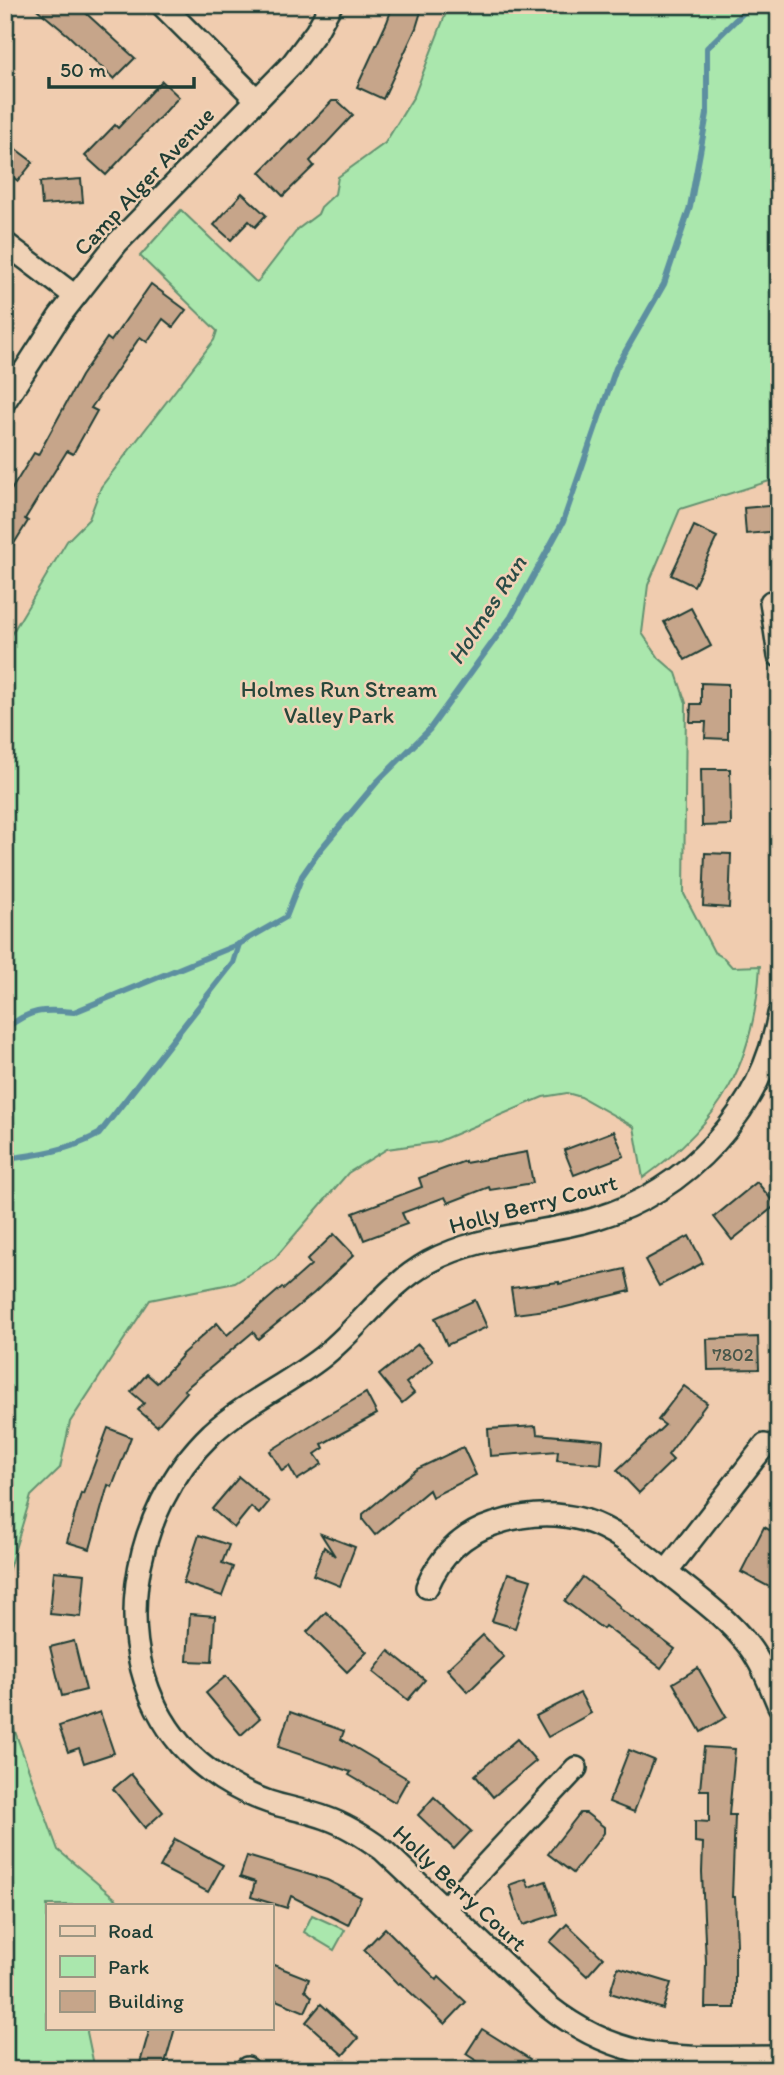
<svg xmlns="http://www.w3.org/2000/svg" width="784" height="2075" viewBox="0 0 784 2075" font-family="Itim,sans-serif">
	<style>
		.green { fill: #aae7ad; stroke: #649270; stroke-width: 2 }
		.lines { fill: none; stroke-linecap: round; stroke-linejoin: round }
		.stream { stroke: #5d8fa0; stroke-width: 6 }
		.building { fill: #c6a58a; stroke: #1f3d34; stroke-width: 2 }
		.minor-casing { stroke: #1f3d34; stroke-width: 26 }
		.minor { stroke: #f0d2b6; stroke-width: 21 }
		.labels { text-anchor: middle; stroke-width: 5; stroke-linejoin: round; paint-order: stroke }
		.number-label { font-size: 19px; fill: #49574a }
		.street-label { font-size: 23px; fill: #1f3d34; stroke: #f0d2b6 }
		.park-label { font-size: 23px; fill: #26463a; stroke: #f0d2b6 }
		.water-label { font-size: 24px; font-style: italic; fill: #294b46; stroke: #f0d2b6 }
	</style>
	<rect width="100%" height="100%" fill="#f0ccaf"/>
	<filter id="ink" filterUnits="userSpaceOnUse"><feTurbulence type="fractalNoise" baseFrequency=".0143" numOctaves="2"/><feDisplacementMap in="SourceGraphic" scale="14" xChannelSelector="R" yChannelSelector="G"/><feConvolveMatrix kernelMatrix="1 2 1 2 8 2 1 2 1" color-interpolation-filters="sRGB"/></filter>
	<g filter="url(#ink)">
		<g class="green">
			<path d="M449 5H779V478L680 509 648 585 642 633 659 658 676 673 686 703 684 894 714 952 724 958 732 967 760 966C754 1064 722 1121 643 1178L634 1127 581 1097 567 1093 543 1097 437 1142 387 1149 348 1173 275 1258 235 1283 150 1300 70 1422 60 1468 31 1496 5 1582V645L67 541 89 519 101 487 214 340 217 331 140 256 181 210 256 282 258 281 298 229 318 214 321 207 335 194 338 177 385 143 414 96Z"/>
			<path d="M5 1704 58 1850 123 1905H47V2028H88L87 2032 95 2070H5Z"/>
			<path d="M312 1915 345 1930 334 1950 304 1932Z"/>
		</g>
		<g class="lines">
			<g class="stream">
				<path d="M5 1029C30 1009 43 1009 74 1012L239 944 286 917 302 876 320 850 377 782 429 730 511 617 563 522 616 368 664 284 690 207 707 114V48L751 5"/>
				<path d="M5 1159C37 1155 70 1150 99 1134L233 963 239 944"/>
			</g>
		</g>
		<g class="building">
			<path d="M32 5H77L135 58 114 79 68 35Z"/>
			<path d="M393 5H423L416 28 383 99 357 87 387 22Z"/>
			<path d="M162 81 179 97 106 175 85 156 115 125 118 128Z"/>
			<path d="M332 101H338L353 115 310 161 314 166 283 196 260 172 291 141 292 143Z"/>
			<path d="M5 141 33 162 18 181 5 171Z"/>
			<path d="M81 179 83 202 42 205 40 182Z"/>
			<path d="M242 193 266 215 255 227 249 221 231 240 214 225Z"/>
			<path d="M151 284 186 310 173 327 163 319 147 342 140 337 91 408 97 411 73 454 67 451 25 519 28 521 5 558V500L34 453 38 455 81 376 107 338 111 341Z"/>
			<path d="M779 505V531L746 534 744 508Z"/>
			<path d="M694 526 717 537 694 586 671 575Z"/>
			<path d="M691 608 711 646 685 660 664 622Z"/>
			<path d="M701 683 728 684V739L705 738 706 722H690L691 704H701Z"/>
			<path d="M701 769H730L731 825 702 826Z"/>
			<path d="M705 853 731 854 729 908 703 906Z"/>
			<path d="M614 1131 624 1156 574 1175 564 1150Z"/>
			<path d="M527 1152 533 1183 490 1190 489 1187 448 1203 445 1197 402 1213 407 1224 364 1240 353 1213 422 1187 419 1178 465 1161V1163Z"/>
			<path d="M757 1182 776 1205 732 1240 714 1217Z"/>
			<path d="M334 1234 354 1255 314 1293 258 1339 253 1332 184 1390 187 1392 157 1426 138 1410 144 1403 131 1392 147 1374 157 1383 182 1356 181 1355 217 1323 227 1335 282 1287 284 1289 311 1265 307 1260Z"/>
			<path d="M689 1236 703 1263 659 1286 645 1260Z"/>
			<path d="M625 1269 630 1291 562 1308 515 1314 511 1288 559 1282V1284Z"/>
			<path d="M475 1300 487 1327 447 1345 435 1318Z"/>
			<path d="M758 1337 759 1369 708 1370 707 1339Z"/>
			<path d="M418 1344 433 1361 406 1383 414 1393 402 1403 379 1375Z"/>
			<path d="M684 1386 707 1403 668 1455 673 1460 639 1493 617 1470 665 1425 658 1420Z"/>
			<path d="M366 1393 377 1414 322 1444 324 1448 315 1454 322 1464 297 1480 289 1466 282 1471 270 1451 319 1420Z"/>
			<path d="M536 1426 537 1434 603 1440 601 1464 557 1460 558 1451 490 1456 488 1429Z"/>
			<path d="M108 1428 131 1437 112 1487 108 1485 90 1549 67 1542 81 1493 83 1494Z"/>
			<path d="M463 1447 476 1475 432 1497 429 1490 375 1535 363 1520V1514L417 1469Z"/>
			<path d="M239 1477 269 1502 259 1514 251 1507 234 1528 212 1509Z"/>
			<path d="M764 1527 779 1535V1574L771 1588 741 1572Z"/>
			<path d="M321 1534 355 1547 340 1586 313 1575 324 1547 335 1556Z"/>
			<path d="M199 1535 229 1545 222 1563 233 1567 222 1596 183 1583Z"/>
			<path d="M54 1571 85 1574 81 1617 50 1614Z"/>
			<path d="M508 1573 531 1580 515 1628 492 1621Z"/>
			<path d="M583 1577 620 1606 619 1608 675 1649 661 1668 605 1626 603 1629 565 1601Z"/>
			<path d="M326 1612 367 1652 347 1672 307 1632Z"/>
			<path d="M190 1614 215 1616 212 1662 187 1661Z"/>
			<path d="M483 1635 504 1657 468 1692 447 1669Z"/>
			<path d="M74 1641 86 1690 62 1696 50 1647Z"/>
			<path d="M389 1651 425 1680 408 1700 373 1672Z"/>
			<path d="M698 1668 726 1717 701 1732 673 1683Z"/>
			<path d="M226 1676 260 1718 241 1735 206 1693Z"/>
			<path d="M580 1693 591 1713 548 1737 536 1716Z"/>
			<path d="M100 1712 114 1753 84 1763 79 1748 68 1752 59 1726Z"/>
			<path d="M290 1712 344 1731 341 1739 408 1779 395 1802 349 1775 351 1772 278 1747Z"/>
			<path d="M517 1739 536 1761 493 1797 475 1775Z"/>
			<path d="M704 1747 735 1749 729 1815H735L732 1897H735L737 1945 735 1946V2008H705L706 1962 702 1872 703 1843 695 1842V1821L709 1822V1790H700Z"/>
			<path d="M629 1750 654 1760 634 1812 609 1802Z"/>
			<path d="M131 1774 163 1812 145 1828 113 1789Z"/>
			<path d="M434 1797 471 1831 454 1849 418 1815Z"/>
			<path d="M580 1813H586L604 1827V1833L573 1873 548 1854Z"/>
			<path d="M175 1839 223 1865 208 1892 160 1867Z"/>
			<path d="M247 1856 327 1880 361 1897 348 1925 291 1896 287 1908 251 1897 255 1882 240 1877Z"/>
			<path d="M526 1879 529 1887 546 1881 557 1914 523 1925 509 1885Z"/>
			<path d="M567 1924 603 1958 587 1976 550 1942Z"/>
			<path d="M385 1928 437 1980 439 1977 466 2002 445 2024 400 1983 398 1984 364 1950Z"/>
			<path d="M271 1964 309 1979 305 1990 312 1997 305 2012 271 1998Z"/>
			<path d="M618 1967 671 1983 663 2009 610 1993Z"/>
			<path d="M321 2004 358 2038 343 2055 306 2022Z"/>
			<path d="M150 2028H175L163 2070H138Z"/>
			<path d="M482 2029 530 2059 523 2070H491L466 2054Z"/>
		</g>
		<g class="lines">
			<g class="minor-casing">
				<g id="minor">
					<path d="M162 5 257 100"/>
					<path d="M5 243 75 296"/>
					<path d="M5 401 59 317 117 243 292 64 316 32 331 5"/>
					<path d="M771 602 779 656"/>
					<path d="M779 1014C762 1111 688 1191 594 1219 540 1235 480 1234 429 1262 384 1287 360 1328 321 1358 286 1385 245 1403 212 1433 130 1511 104 1654 181 1745 204 1771 236 1791 269 1802 287 1808 308 1811 326 1818 347 1825 365 1837 383 1850L548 2006C625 2067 687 2057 779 2057"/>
					<path d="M666 1572 765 1445"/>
					<path d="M427 1587C440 1557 462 1534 494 1524 523 1514 555 1512 584 1520 617 1530 646 1556 673 1577 699 1598 727 1618 748 1645 762 1663 770 1685 779 1706"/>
					<path d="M445 1908 576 1768"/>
					<path d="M247 2068 249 2070"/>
				</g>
			</g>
			<use href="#minor" class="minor"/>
		</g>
	</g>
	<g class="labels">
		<g class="number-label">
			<text x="733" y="1361">7802</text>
		</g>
		<g class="street-label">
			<text transform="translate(144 181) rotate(-47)" y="8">Camp Alger Avenue</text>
			<text transform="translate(533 1204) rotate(-15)" y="8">Holly Berry Court</text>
			<text transform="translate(460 1888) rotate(43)" y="8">Holly Berry Court</text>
		</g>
		<g class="park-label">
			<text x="339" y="697">Holmes Run Stream<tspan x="339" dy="26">Valley Park</tspan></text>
		</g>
		<g class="water-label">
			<text transform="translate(487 610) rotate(-57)" y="8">Holmes Run</text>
		</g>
	</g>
	<rect width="784" height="2075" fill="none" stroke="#f0d2b6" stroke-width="28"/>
	<rect x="14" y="14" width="756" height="2047" fill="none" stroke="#1f3d34" stroke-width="2.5" filter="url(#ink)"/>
	<rect x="46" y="1904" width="228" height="126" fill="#f0d2b6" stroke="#9c9682" stroke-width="2"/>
	<rect x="60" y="1926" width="35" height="10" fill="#f0d2b6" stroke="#9c9682" stroke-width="2"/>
	<text x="108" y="1938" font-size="21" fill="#1f3d34">Road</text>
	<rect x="60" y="1956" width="35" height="21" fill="#aae7ad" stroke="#9c9682" stroke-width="2"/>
	<text x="108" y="1974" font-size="21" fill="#1f3d34">Park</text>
	<rect x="60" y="1991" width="35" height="21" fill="#c6a58a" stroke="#9c9682" stroke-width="2"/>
	<text x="108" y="2008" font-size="21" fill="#1f3d34">Building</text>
	<path d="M49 77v10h145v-10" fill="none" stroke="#1f3d34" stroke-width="3.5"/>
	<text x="60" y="77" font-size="21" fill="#1f3d34" stroke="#f0d2b6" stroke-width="5" paint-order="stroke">50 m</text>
</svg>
